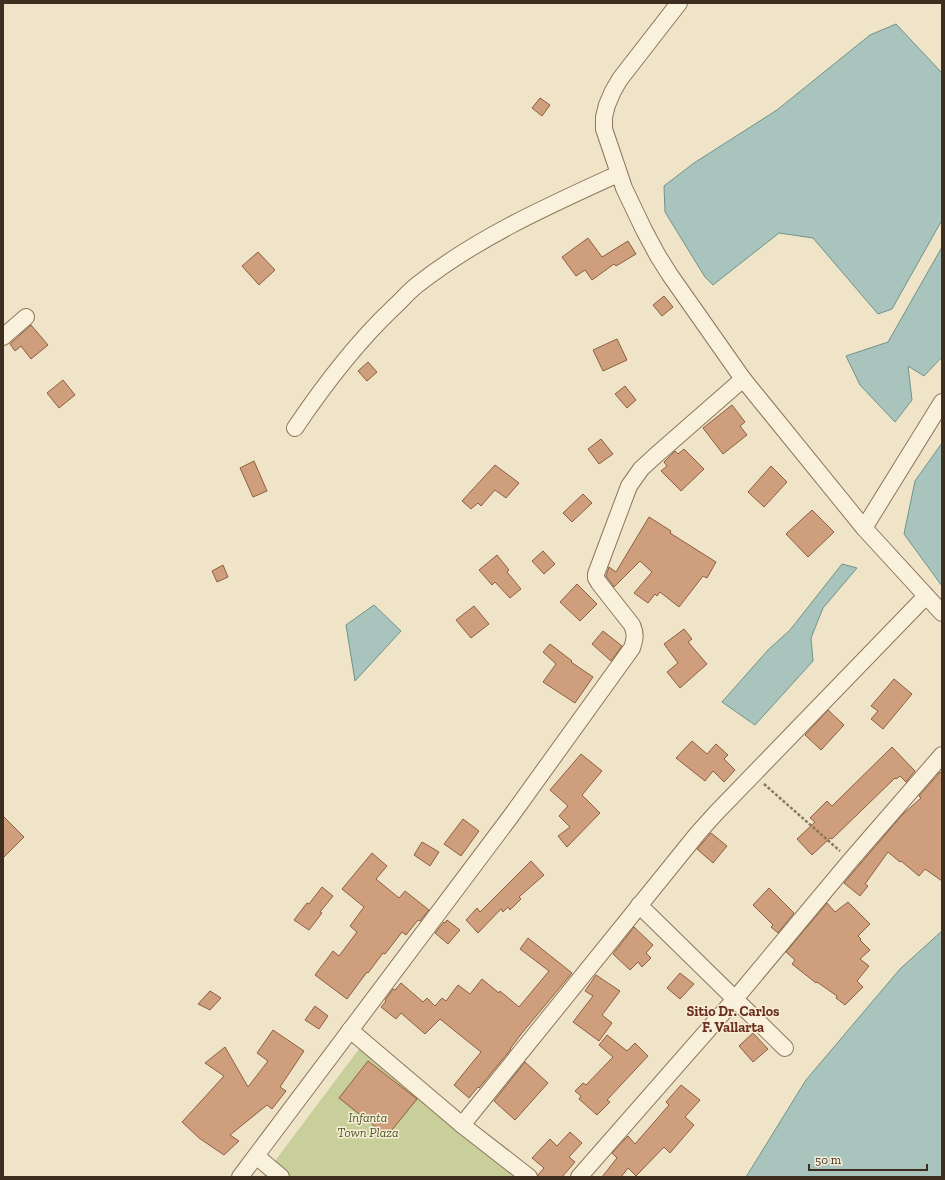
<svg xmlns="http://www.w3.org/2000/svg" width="945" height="1180" viewBox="0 0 945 1180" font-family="'Zilla Slab',serif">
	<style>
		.green { fill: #c9cf9b }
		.water { fill: #a9c4bc; stroke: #6f938a }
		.building { fill: #cf9f7d; stroke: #8d5f41 }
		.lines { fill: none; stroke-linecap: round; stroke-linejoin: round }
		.minor-casing { stroke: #8d765c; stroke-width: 18 }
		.path { stroke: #8d765c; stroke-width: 2.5; stroke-dasharray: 3 2; stroke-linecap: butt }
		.minor { stroke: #faf1dc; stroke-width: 16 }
		.labels { text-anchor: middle; stroke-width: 3; stroke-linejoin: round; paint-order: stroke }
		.park-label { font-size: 13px; font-style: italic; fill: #4d5a26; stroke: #f7eed8 }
		.neighbourhood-label { font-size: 14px; font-weight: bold; fill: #6b2e1e; stroke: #f7eed8 }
	</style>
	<rect width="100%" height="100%" fill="#f0e4c8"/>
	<path class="green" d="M359 1049 521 1177H263Z"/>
	<g class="water">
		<path d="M896 24 942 73V220L892 309 878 314 813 238 779 233 713 285 705 277 665 212 664 186 694 163 777 110 870 35Z"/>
		<path d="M942 247V357L924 376 908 366 912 400 895 422 860 385 846 356 888 342Z"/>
		<path d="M942 443V586L904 534 915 481Z"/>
		<path d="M842 564 857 568 823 608 811 638 813 661 755 725 722 702 768 650 790 630Z"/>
		<path d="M374 605 401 631 355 681 346 625Z"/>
		<path d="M942 931V1177H746L806 1080 900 969Z"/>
	</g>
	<g class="building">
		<path d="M540 98 550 105 542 116 532 108Z"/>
		<path d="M588 238 602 257 628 241 636 254 616 266 614 264 592 280 585 270 576 276 562 257Z"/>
		<path d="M258 252 275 270 259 285 242 266Z"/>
		<path d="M664 296 673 307 662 316 653 305Z"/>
		<path d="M31 325 48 345 31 359 21 346 15 351 10 344Z"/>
		<path d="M617 339 627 360 603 371 593 350Z"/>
		<path d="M368 362 377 372 367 381 358 371Z"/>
		<path d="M63 380 75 395 59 408 47 393Z"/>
		<path d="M625 386 636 400 627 408 615 394Z"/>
		<path d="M732 405 745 422 740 426 747 435 723 454 703 428Z"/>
		<path d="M601 439 613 454 599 464 588 449Z"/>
		<path d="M684 449 704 469 681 491 661 471 667 466 664 462 675 451 678 454Z"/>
		<path d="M254 461 267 491 253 497 240 468Z"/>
		<path d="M495 465 519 483 506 498 495 490 481 506 478 503 471 509 462 501Z"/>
		<path d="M771 466 787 482 764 507 748 492Z"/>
		<path d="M583 494 592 503 572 522 563 513Z"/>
		<path d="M812 510 834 532 808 557 786 534Z"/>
		<path d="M649 517 671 531 670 533 716 562 707 578 703 576 679 607 660 592 657 596 655 594 648 603 634 593 652 572 640 561 614 587 606 576 609 567 616 572Z"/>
		<path d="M543 551 555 564 544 574 532 561Z"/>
		<path d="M497 555 509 570 507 572 521 589 510 598 495 582 492 585 479 570Z"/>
		<path d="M223 565 228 577 217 582 212 571Z"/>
		<path d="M577 584 597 604 580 621 560 602Z"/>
		<path d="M474 606 489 624 471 638 456 620Z"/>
		<path d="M684 629 692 639 688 642 707 664 680 688 667 672 678 663 664 644Z"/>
		<path d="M603 631 622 646 611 661 592 644Z"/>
		<path d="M550 644 572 661 571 662 593 677 575 703 543 682 556 664 543 652Z"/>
		<path d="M894 679 912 694 883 729 871 719 878 711 871 706Z"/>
		<path d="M828 710 844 725 821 750 805 735Z"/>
		<path d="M692 741 707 754 716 744 728 755 724 759 735 770 724 782 713 771 705 781 676 758Z"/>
		<path d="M892 747 915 771 906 782 900 776 896 779 895 778 832 839 830 838 812 855 797 839 815 822 810 818 827 801 832 806Z"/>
		<path d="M581 754 602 771 582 795 600 813 567 847 558 836 570 827 559 816 568 806 550 790Z"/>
		<path d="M940 772 942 774V881L925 869 919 876 901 861 900 862 888 852 865 884 868 886 860 896 844 883 902 815 921 798 919 796Z"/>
		<path d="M3 816 24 837 3 858Z"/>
		<path d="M463 819 479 831 461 856 444 844Z"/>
		<path d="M711 833 727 846 713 863 697 849Z"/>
		<path d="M422 842 439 852 430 866 414 855Z"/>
		<path d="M372 853 387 866 376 879 399 898 405 891 429 910 420 921 418 920 406 935 402 932 385 954 383 953 368 973 367 972 347 999 315 975 333 951 339 956 357 932 350 926 364 907 342 889Z"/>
		<path d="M531 861 544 875 519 897 521 899 510 910 508 907 503 912 501 909 478 933 466 920 477 908 480 912Z"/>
		<path d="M322 887 333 896 320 912 322 913 309 930 294 920 307 903 309 904Z"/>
		<path d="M769 888 794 913 778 933 771 927 773 925 753 905Z"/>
		<path d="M848 902 870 924 858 936 861 939 860 940 870 950 860 959 869 966 857 981 863 987 845 1005 836 998 837 996 817 982 816 983 792 964 795 960 786 952 827 903 835 912Z"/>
		<path d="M447 920 460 930 448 944 435 933 444 922 445 923Z"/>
		<path d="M634 927 653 945 646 953 651 958 642 967 638 962 630 970 613 954Z"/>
		<path d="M528 938 572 973 522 1033 510 1049H511L479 1088 478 1087 469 1098 454 1085 481 1052 440 1019 425 1034 401 1013 396 1019 381 1007 386 1001 385 1000 393 989 395 990 401 983 423 1002 427 998 435 1006 442 998 446 1001 458 985 470 994 482 979 499 993 500 991 519 1007 549 971 520 949Z"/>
		<path d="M680 973 694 984 680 999 667 988Z"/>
		<path d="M596 975 620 991 602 1015 612 1023 599 1041 573 1022 593 996 585 991Z"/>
		<path d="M210 991 221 998 210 1010 198 1004Z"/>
		<path d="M315 1006 328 1016 319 1029 305 1020Z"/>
		<path d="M273 1030 304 1051 280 1087 286 1091 272 1109 267 1105 230 1135 239 1141 224 1155 199 1138 182 1122 224 1076 205 1063 225 1047 248 1087 268 1061 257 1053Z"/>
		<path d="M753 1033 768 1049 753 1062 739 1046Z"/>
		<path d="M607 1035 627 1051 635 1043 648 1056 607 1100 610 1102 597 1115 579 1099 581 1096 575 1091 583 1083 586 1085 613 1057 599 1045Z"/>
		<path d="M368 1061 417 1099 387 1136 339 1098Z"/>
		<path d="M525 1062 548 1083 515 1120 494 1101Z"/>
		<path d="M681 1085 700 1100 685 1117 694 1125 670 1153 664 1147 636 1176 628 1168 621 1177H602L617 1158 612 1153 628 1136 635 1144 669 1105 666 1102Z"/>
		<path d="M570 1132 582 1143 569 1157 575 1162 562 1177H538V1175L544 1168 532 1158 550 1139 557 1146Z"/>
	</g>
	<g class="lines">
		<g class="minor-casing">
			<g id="minor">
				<path d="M679 3 620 79 613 91 607 105 604 117V129L624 188 644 230 658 256 670 275 743 379 864 528 942 613"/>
				<path d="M3 337 26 317"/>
				<path d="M295 428C324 385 355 344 393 308 401 301 408 292 417 285 478 237 548 206 618 174"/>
				<path d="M864 528 942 402"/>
				<path d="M639 905 785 1048"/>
				<path d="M350 1030 462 1125 529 1177"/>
				<path d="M462 1125 698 833 716 813 926 596"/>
				<path d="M256 1156 281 1177"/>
				<path d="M240 1177 511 816 632 648C635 639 636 634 632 625L599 583 596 578V574L629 486 641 469 655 456 743 379"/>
				<path d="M579 1177 735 999 850 861 942 755"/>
			</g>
		</g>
		<path class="path" d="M764 784 840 851"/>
		<use href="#minor" class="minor"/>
	</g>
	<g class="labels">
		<g class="park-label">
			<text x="368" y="1122">Infanta<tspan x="368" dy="15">Town Plaza</tspan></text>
		</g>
		<g class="neighbourhood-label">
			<text x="733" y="1016">Sitio Dr. Carlos<tspan x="733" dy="16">F. Vallarta</tspan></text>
		</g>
	</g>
	<rect width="945" height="1180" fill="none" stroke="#3d2e20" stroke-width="8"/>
	<path d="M809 1164v6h118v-6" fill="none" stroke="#3d2e20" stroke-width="2"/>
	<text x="815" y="1164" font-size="12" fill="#3d2e20" stroke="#f7eed8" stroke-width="3" paint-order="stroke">50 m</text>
</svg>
